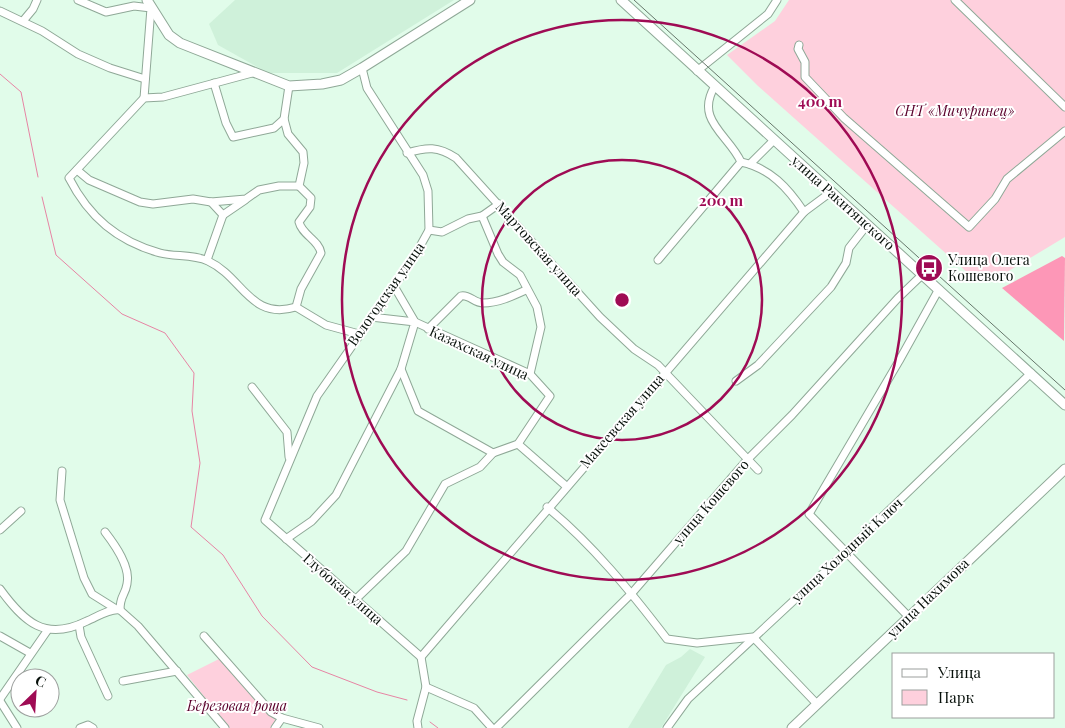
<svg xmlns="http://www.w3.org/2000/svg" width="1065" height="728" viewBox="0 0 1065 728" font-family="'Playfair Display',serif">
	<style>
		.built { fill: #cff1da }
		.green { fill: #fed0dd }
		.forest { fill: #fd97b7 }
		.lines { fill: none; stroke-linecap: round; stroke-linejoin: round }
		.stream { stroke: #e784a4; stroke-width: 1 }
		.minor-casing { stroke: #8fa897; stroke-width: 9 }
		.major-casing { stroke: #8fa897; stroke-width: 11 }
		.minor { stroke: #fff; stroke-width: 7 }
		.major { stroke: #fff; stroke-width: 9 }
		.tram { stroke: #66776b; stroke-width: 1 }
		.ring { fill: none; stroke: #9f0b54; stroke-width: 2.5 }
		.labels { text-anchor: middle; stroke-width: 4; stroke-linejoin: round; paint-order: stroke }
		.park-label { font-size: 14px; font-style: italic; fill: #5a002b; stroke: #fff }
		.street-label { font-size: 14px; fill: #07100a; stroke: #fff }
		.poi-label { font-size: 14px; fill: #07100a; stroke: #fff; text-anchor: start }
		.centre { fill: #9f0b54; stroke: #fff; stroke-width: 2.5 }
		.ring-label { font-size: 15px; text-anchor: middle; font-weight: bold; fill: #9f0b54; stroke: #fff; stroke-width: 4; stroke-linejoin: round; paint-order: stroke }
	</style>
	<rect width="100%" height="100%" fill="#e1fcea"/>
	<g class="built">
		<path d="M235 0H454L337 73H268L218 45 209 24Z"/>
		<path d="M690 649 705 657 661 728H628L666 665 681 657Z"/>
	</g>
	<g class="green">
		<path d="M789 0H1065V237L997 278 978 282 758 86 727 55 775 21Z"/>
		<path d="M221 658 278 723 275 728H229L187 675Z"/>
	</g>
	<path class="forest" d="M1062 256 1065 258 1064 341 1002 288Z"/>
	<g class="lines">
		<g class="stream">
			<path d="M0 74 21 92 38 177"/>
			<path d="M42 197 56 255 122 314 165 333 194 373 192 411 200 463 191 527 223 555 262 616 312 667 377 692 407 700"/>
			<path d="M430 722 438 728"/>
		</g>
		<g class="minor-casing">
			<g id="minor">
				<path d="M78 0 106 12 134 6 151 8 144 98"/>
				<path d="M955 0 1065 107"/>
				<path d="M0 11 42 31 78 54 110 68 145 79"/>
				<path d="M23 21 33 9 37 0"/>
				<path d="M799 45 798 49 805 62V77L844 118 969 227 995 199 1007 179 1065 131"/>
				<path d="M362 68 367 88 423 175 428 191 429 230 413 259 317 396 265 520 421 657"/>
				<path d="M697 71 768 14 777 0"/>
				<path d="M252 73 163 97 144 98 69 178C89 217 117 241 160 253 175 257 193 254 208 261 243 277 250 321 296 307L326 325 359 334"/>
				<path d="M214 83 226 123 233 137 274 128 284 119"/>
				<path d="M407 153C427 147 438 146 456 158L600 317 634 349 658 365 758 470"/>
				<path d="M741 162C770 168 788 188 804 212"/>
				<path d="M750 164 774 140"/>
				<path d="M77 170 89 180 140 202 153 204 193 199 211 202 246 199 259 190 279 186H299L304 163 303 152 288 134 284 119 289 86"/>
				<path d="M223 215 245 200"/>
				<path d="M482 216 498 254 503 262 520 275 537 307 541 327 530 374"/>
				<path d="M429 230 442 232 468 219 482 216 499 204"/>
				<path d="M207 260 223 215 211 202"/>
				<path d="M658 260 741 162C729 135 694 120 715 86"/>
				<path d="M394 286 415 322 530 374 550 396 518 444 493 453 418 411 401 369"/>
				<path d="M296 307 301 289 321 253C319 240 302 235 299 222L310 207 311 198 299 186"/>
				<path d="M428 329 461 296C469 294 474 303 483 303 498 303 513 296 526 290"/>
				<path d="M736 381 758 365 831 287 846 263 849 248 867 225"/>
				<path d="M252 387 287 432 289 457"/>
				<path d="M518 444 566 486"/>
				<path d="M62 471 60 500 84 578 92 594 116 609"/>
				<path d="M547 507C593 545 631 592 667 639L697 643 753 637 817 704"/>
				<path d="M0 530 21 511"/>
				<path d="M105 532C115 545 131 567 127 584 125 596 120 595 120 610"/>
				<path d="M286 539 312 521 336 495 401 369 415 322 371 317"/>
				<path d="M0 589C24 622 45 642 87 621 97 617 110 608 120 610L138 626 225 728"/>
				<path d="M355 600 406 551 445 484 480 467 493 453"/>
				<path d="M908 616 809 514 899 361 939 289"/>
				<path d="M79 625 81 637 108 696"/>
				<path d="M0 636 30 653"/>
				<path d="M204 636 271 712 282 718 319 728"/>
				<path d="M421 657 804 212 831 192"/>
				<path d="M421 657 426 687 474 708 492 728"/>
				<path d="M123 681 177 671"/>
				<path d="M0 699 47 631"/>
				<path d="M0 701 17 728"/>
				<path d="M80 728 88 725 93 728"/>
				<path d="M275 728 282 718"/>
				<path d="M418 728 417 721 426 687"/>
				<path d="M496 728 632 593 747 460 792 415 898 298 923 274"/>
				<path d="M667 728 688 699 846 552 1031 373"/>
			</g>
		</g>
		<g class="major-casing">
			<g id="major">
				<path d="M147 0 169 35 180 43 289 86 322 84 341 80 362 68 470 0"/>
				<path d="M621 0 1065 405"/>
				<path d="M792 728 1065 469"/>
			</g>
		</g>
		<use href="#minor" class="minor"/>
		<use href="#major" class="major"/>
		<path class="tram" d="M634 0 1065 390"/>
	</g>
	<g class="ring">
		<circle cx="622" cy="300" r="140"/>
		<circle cx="622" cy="300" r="280"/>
	</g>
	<defs>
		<g id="bus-disc" transform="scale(1.4375)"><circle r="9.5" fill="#9f0b54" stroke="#fff"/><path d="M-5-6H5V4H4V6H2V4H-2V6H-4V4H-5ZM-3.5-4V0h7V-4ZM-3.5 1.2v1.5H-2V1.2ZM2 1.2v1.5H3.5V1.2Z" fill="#fff"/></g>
	</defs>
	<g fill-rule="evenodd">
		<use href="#bus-disc" x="929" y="268"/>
	</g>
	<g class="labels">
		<g class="park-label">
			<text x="955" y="116">СНТ «Мичуринец»</text>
			<text x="237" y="711">Березовая роща</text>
		</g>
		<g class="street-label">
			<text transform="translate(843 203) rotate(42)" y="5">улица Ракитянского</text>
			<text transform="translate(539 249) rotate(48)" y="5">Мартовская улица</text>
			<text transform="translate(386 294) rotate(-55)" y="5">Вологодская улица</text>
			<text transform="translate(479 353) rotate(25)" y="5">Казахская улица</text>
			<text transform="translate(622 421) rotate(-49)" y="5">Макеевская улица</text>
			<text transform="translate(711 502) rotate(-49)" y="5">улица Кошевого</text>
			<text transform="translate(847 550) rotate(-43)" y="5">улица Холодный Ключ</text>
			<text transform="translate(343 589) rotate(41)" y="5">Глубокая улица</text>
			<text transform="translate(928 598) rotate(-44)" y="5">улица Нахимова</text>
		</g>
		<g class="poi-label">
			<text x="948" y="265">Улица Олега<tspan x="948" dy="16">Кошевого</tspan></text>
		</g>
	</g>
	<circle cx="622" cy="300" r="8" class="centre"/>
	<g class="ring-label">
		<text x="820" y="107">400 m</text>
		<text x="721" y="206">200 m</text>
	</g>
	<rect x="892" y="653" width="162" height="65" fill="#ffffff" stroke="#9c9f9d"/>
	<rect x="902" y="669" width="25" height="8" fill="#ffffff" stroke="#9c9f9d"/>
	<text x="938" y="678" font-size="15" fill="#07100a">Улица</text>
	<rect x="902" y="690" width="25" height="15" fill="#fed0dd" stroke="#9c9f9d"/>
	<text x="938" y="703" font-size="15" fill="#07100a">Парк</text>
	<g transform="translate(35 693) rotate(25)"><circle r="24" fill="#ffffff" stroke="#9c9f9d"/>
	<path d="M0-4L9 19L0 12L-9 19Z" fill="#9f0b54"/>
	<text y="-8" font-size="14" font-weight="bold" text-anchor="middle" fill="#07100a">С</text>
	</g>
</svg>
